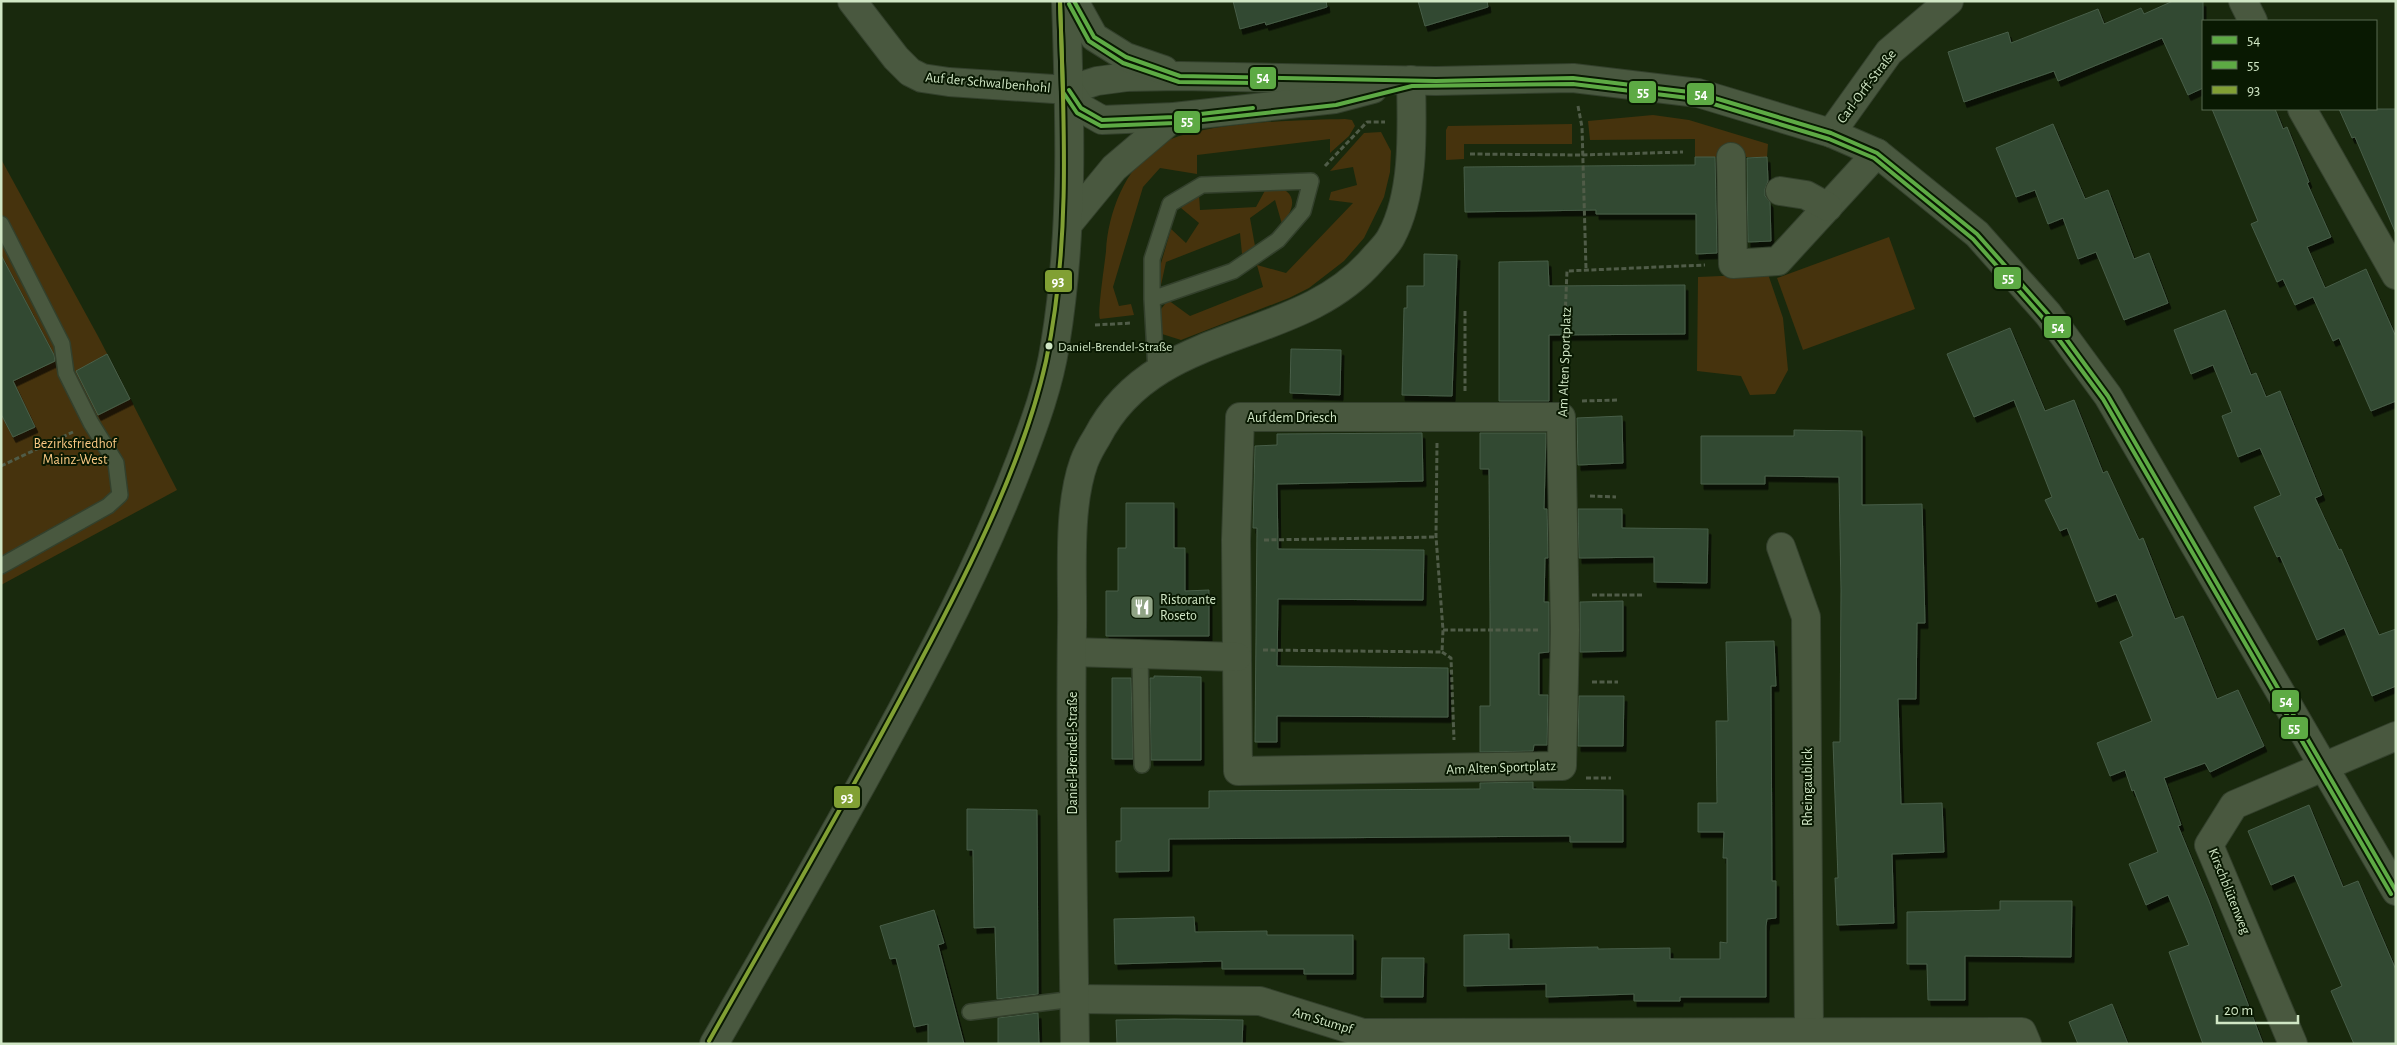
<svg xmlns="http://www.w3.org/2000/svg" width="2397" height="1045" viewBox="0 0 2397 1045" font-family="'Alegreya Sans',sans-serif">
	<style>
		.green { fill: #46330d }
		.building { fill: #304831; stroke: #485e48; filter: url(#shadow) }
		.lines { fill: none; stroke-linecap: round; stroke-linejoin: round }
		.service-casing { stroke: #33402c; stroke-width: 18 }
		.minor-casing { stroke: #33402c; stroke-width: 30 }
		.secondary-casing { stroke: #33402c; stroke-width: 30 }
		.path { stroke: #505c48; stroke-width: 3; stroke-dasharray: 5 2.5; stroke-linecap: butt }
		.service { stroke: #49583f; stroke-width: 15 }
		.minor { stroke: #49583f; stroke-width: 28 }
		.secondary { stroke: #49583f; stroke-width: 28 }
		.bus-1-casing { stroke: #091902; stroke-width: 8 }
		.bus-2-casing { stroke: #091902; stroke-width: 8 }
		.bus-3-casing { stroke: #091902; stroke-width: 8 }
		.bus-1 { stroke: #5daa44; stroke-width: 4 }
		.bus-2 { stroke: #5daa44; stroke-width: 4 }
		.bus-3 { stroke: #81a034; stroke-width: 4 }
		.bus-dot { fill: #d0e6c5; stroke: #091902; stroke-width: 2 }
		.labels { text-anchor: middle; stroke-width: 4; stroke-linejoin: round; paint-order: stroke }
		.bus-label { font-size: 13px; fill: #d0e6c5; stroke: #091902; text-anchor: start }
		.street-label { font-size: 14px; fill: #d0e6c5; stroke: #091902 }
		.park-label { font-size: 14px; fill: #fac883; stroke: #091902 }
		.poi-label { font-size: 14px; fill: #d0e6c5; stroke: #091902; text-anchor: start }
		.line-badge { stroke: #091902; stroke-width: 2 }
		.badge-label { font-size: 14px; text-anchor: middle; font-weight: bold; fill: #fff }
	</style>
	<defs>
		<filter id="shadow"><feDropShadow dx="3" dy="5.5" stdDeviation="0" flood-color="#0009"/></filter>
	</defs>
	<rect width="100%" height="100%" fill="#19290d"/>
	<g class="green">
		<path d="M1653 115 1689 120 1768 144 1767 157H1695V139L1590 140 1588 121Z"/>
		<path d="M1345 119 1352 120 1355 126 1349 136 1330 153V139L1197 155V174L1160 168 1143 187 1113 287 1119 306 1131 304 1134 315 1100 319C1097 314 1105 262 1106 251 1108 213 1125 168 1158 146 1193 122 1300 120 1345 119Z"/>
		<path d="M1572 124V144H1464V159L1446 160V130L1448 126Z"/>
		<path d="M1381 132 1391 151 1390 172 1384 197 1364 238 1344 261 1309 288 1289 298 1181 340 1162 334 1158 328V313L1168 300 1190 316 1263 287 1257 265 1286 273 1353 203 1329 200 1331 192 1357 185 1353 167 1330 171 1364 133Z"/>
		<path d="M1 159 99 338 177 490 1 585Z"/>
		<path d="M1268 185C1295 188 1299 204 1282 224L1275 200 1250 218 1255 246 1242 254 1240 233 1166 262 1161 285 1155 284 1171 229 1186 243 1199 223 1181 208 1189 198 1199 194 1200 210 1256 207Z"/>
		<path d="M1889 237 1915 309 1803 350 1777 278Z"/>
		<path d="M1768 274 1783 318 1788 370 1775 394 1750 395 1741 376 1697 371 1698 277Z"/>
	</g>
	<g class="building">
		<path d="M1233 1H1326L1327 7 1266 25 1265 22 1240 29Z"/>
		<path d="M1418 1H1487L1488 7 1425 26Z"/>
		<path d="M2173 1H2203V88L2188 95 2162 38 2058 81 2054 71 1964 102 1948 52 2008 32 2011 43 2098 9 2104 24 2141 8 2144 14Z"/>
		<path d="M2212 109H2275L2283 129 2287 127 2309 182 2307 183 2331 237 2307 247 2325 288 2366 269 2396 337V401L2371 411 2339 338 2333 341 2313 297 2295 305 2283 279 2277 282 2251 224 2258 221Z"/>
		<path d="M2339 109H2396V234L2355 137 2352 138Z"/>
		<path d="M2053 124 2085 199 2108 190 2134 259 2149 253 2168 303 2124 320 2096 252 2078 259 2063 218 2048 224 2035 190 2016 197 1996 148Z"/>
		<path d="M1695 157H1715L1717 253 1696 254V214H1596V210L1465 212 1464 167 1695 165Z"/>
		<path d="M1767 157 1768 181 1765 189V196L1770 202 1771 241 1748 242 1747 158Z"/>
		<path d="M1424 254 1457 255 1452 396 1402 395 1404 308H1407V286H1424Z"/>
		<path d="M1 255 54 355 55 361 13 381 35 427 13 437 1 414Z"/>
		<path d="M1548 261 1549 286 1685 285V334L1549 335V401H1499V262Z"/>
		<path d="M2225 310 2251 375 2256 373 2266 397 2280 391 2322 495 2315 498 2339 550 2341 549 2379 635 2396 629V686L2372 696 2344 628 2317 640 2280 556 2277 557 2254 507 2281 495 2260 448 2238 457 2222 416 2232 412 2213 365 2191 374 2174 330Z"/>
		<path d="M2010 328 2045 411 2074 400 2103 473 2107 471 2139 540 2143 538 2175 619 2183 616 2217 699 2238 690 2264 746 2210 772 2205 763 2164 778 2181 825 2178 826 2209 901 2263 1044H2203L2169 952 2189 945 2168 895 2146 905 2129 864 2158 852 2134 790 2132 791 2125 770 2110 776 2097 743 2152 721 2120 642 2133 636 2116 594 2096 602 2067 528 2060 531 2045 500 2052 497 2014 400 1974 417 1947 354Z"/>
		<path d="M1291 349 1341 350 1340 395 1290 393Z"/>
		<path d="M107 354 130 399 98 415 76 371Z"/>
		<path d="M1622 416 1623 463 1578 465 1577 418Z"/>
		<path d="M1794 430 1862 431V505L1922 504 1925 623H1917L1916 699H1898L1901 804 1942 803 1944 852 1892 854 1894 923 1837 925 1835 878H1838L1833 742H1840L1841 590 1839 477 1765 476V484H1701V436H1794Z"/>
		<path d="M1422 433 1423 481 1277 484 1278 549 1424 550 1423 600 1278 599 1277 666 1448 668V717L1277 716V742H1255L1257 528H1253L1255 446 1277 445V434Z"/>
		<path d="M1480 433H1546L1544 509H1547L1548 558H1545L1544 602H1549V652L1539 653V695H1548L1547 745H1534L1533 751 1480 752V706H1490V614L1489 469H1480Z"/>
		<path d="M1126 503H1174V548H1185V591L1209 590V636H1106V591H1118V548H1126Z"/>
		<path d="M1578 509H1622V528L1708 529 1707 583 1654 582V557L1579 558Z"/>
		<path d="M1623 601V651L1580 652V602Z"/>
		<path d="M1774 641 1776 686H1771L1772 881H1776V918L1767 919 1766 926V997H1680V1001H1634V994L1546 997V984L1464 986V935L1509 934V949L1598 947V949L1670 948V959H1720V942L1727 943V858H1723L1724 832H1698V803H1717L1716 721H1728L1726 642Z"/>
		<path d="M1154 676 1201 677V760H1151L1150 678H1154Z"/>
		<path d="M1112 678H1131L1133 759H1112Z"/>
		<path d="M1579 696H1624L1623 746H1578Z"/>
		<path d="M1533 782V789L1623 790V842H1570V836L1169 839V871L1116 872V841H1121V808H1209V791L1480 789V783Z"/>
		<path d="M2309 805 2343 887 2358 881 2396 970V1044H2354L2331 991 2342 986 2294 875 2271 885 2248 831Z"/>
		<path d="M967 809 1037 810 1038 994 997 999 995 927 974 928 973 850H967Z"/>
		<path d="M2000 901H2072L2071 957 1965 956V1000H1928L1927 964H1907V912L2000 910Z"/>
		<path d="M934 910 944 943 938 945 964 1044H928V1024L914 1027 896 958 890 959 880 926Z"/>
		<path d="M1194 917 1195 932 1267 931V935H1353V974H1304V969H1222V961L1115 964 1114 919Z"/>
		<path d="M1382 958H1424L1423 997H1381Z"/>
		<path d="M2112 1004 2128 1044H2078L2069 1022Z"/>
		<path d="M1038 1013 1039 1044H998V1018Z"/>
		<path d="M1174 1019 1243 1020 1242 1044H1117L1116 1020Z"/>
	</g>
	<g class="lines">
		<g class="service-casing">
			<g id="service">
				<path d="M1 224 62 344 66 373 91 423 116 463 120 495 108 506 1 566"/>
				<path d="M1152 299V259L1170 204 1202 185 1311 181 1303 211 1278 240 1233 271 1152 299 1156 371"/>
				<path d="M1140 654 1142 765"/>
				<path d="M970 1012 1074 999"/>
			</g>
		</g>
		<g class="minor-casing">
			<g id="minor">
				<path d="M852 1 896 58 910 72 922 78 949 82 1069 90 1097 81 1127 77 1180 76 1436 81 1573 78 1698 93 1831 133 1877 153 1977 234 2048 314 2108 396 2396 891"/>
				<path d="M1074 1 1094 37 1126 57 1164 70"/>
				<path d="M2243 1 2253 21"/>
				<path d="M1069 90 1081 108 1102 120 1174 117 1335 99 1373 89"/>
				<path d="M2302 109 2396 275"/>
				<path d="M1831 133 1889 52 1949 1"/>
				<path d="M1731 157 1733 264 1778 261 1877 153"/>
				<path d="M1780 191 1806 195 1828 207"/>
				<path d="M1068 224 1114 168 1174 117"/>
				<path d="M1240 417H1561L1565 630 1562 766 1238 771 1236 540Z"/>
				<path d="M1781 547 1806 617 1809 1032"/>
				<path d="M1072 652 1237 657"/>
				<path d="M1074 999 1260 1001 1363 1033 2022 1032 2027 1044"/>
				<path d="M1075 1044C1073 905 1070 766 1072 627 1073 577 1067 509 1084 462 1087 454 1092 445 1097 437 1155 324 1298 347 1373 259 1379 252 1387 245 1391 237 1415 193 1412 129 1411 80"/>
				<path d="M2293 1044 2209 845 2234 805 2396 736"/>
			</g>
		</g>
		<g class="secondary-casing">
			<path id="secondary" d="M714 1044C790 911 867 779 937 644 968 584 997 522 1021 459 1035 422 1049 384 1055 345 1074 231 1070 116 1066 1"/>
		</g>
		<g class="path">
			<path d="M1578 106 1582 127 1586 269"/>
			<path d="M1470 154 1581 155 1683 152"/>
			<path d="M1325 166 1367 122H1385"/>
			<path d="M1095 325 1132 323"/>
			<path d="M1562 389 1567 271 1705 265"/>
			<path d="M1465 391V309"/>
			<path d="M1582 401 1618 400"/>
			<path d="M1437 443 1436 537 1443 630 1442 652"/>
			<path d="M1 466 73 432"/>
			<path d="M1590 496 1616 497"/>
			<path d="M1264 540 1436 537"/>
			<path d="M1592 595H1642"/>
			<path d="M1443 630H1539"/>
			<path d="M1263 650 1442 652"/>
			<path d="M1442 652 1451 658 1454 740"/>
			<path d="M1592 682H1618"/>
			<path d="M1586 778H1611"/>
		</g>
		<use href="#service" class="service"/>
		<use href="#minor" class="minor"/>
		<use href="#secondary" class="secondary"/>
		<g class="bus-1-casing">
			<g id="bus-1">
				<path d="M1074 1 1094 37 1126 57 1180 76 1436 81 1573 78 1698 93 1831 133 1877 153 1977 234 2048 314 2108 396 2396 891"/>
				<path d="M1069 90 1081 108 1102 120 1174 117 1253 108"/>
			</g>
		</g>
		<g class="bus-2-casing">
			<g id="bus-2">
				<path d="M1060 1 1063 92 1077 113 1101 126 1175 123 1336 105 1412 86 1573 84 1697 99 1829 139 1874 158 1973 239 2043 318 2103 399 2391 894"/>
				<path d="M1069 4 1089 41 1123 63 1179 82 1258 83"/>
			</g>
		</g>
		<g class="bus-3-casing">
			<path id="bus-3" d="M709 1041C780 915 853 790 920 662 968 572 1024 461 1046 361 1071 244 1064 120 1060 1"/>
		</g>
		<use href="#bus-1" class="bus-1"/>
		<use href="#bus-2" class="bus-2"/>
		<use href="#bus-3" class="bus-3"/>
	</g>
	<defs>
		<g id="restaurant-square" transform="scale(1.25)"><rect x="-9" y="-9" width="18" height="18" rx="4" fill="#90a485" stroke="#091902"/><path d="M-5-6h1v4h1v-4h1v4h1v-4h1v5L-1.5 .5V6h-2V.5L-5-1ZM5-6V6H3V1.5H1.5Q1.5-4 5-6Z" fill="#fff"/></g>
	</defs>
	<g fill-rule="evenodd">
		<use href="#restaurant-square" x="1142" y="607"/>
	</g>
	<circle class="bus-dot" cx="1049" cy="346" r="4.5"/>
	<g class="labels">
		<g class="bus-label">
			<text x="1058" y="351">Daniel-Brendel-Straße</text>
		</g>
		<g class="street-label">
			<text transform="translate(988 82) rotate(5)" y="5">Auf der Schwalbenhohl</text>
			<text transform="translate(1866 86) rotate(-53)" y="5">Carl-Orff-Straße</text>
			<text transform="translate(1564 362) rotate(-88)" y="5">Am Alten Sportplatz</text>
			<text x="1292" y="422">Auf dem Driesch</text>
			<text transform="translate(1072 753) rotate(-90)" y="5">Daniel-Brendel-Straße</text>
			<text transform="translate(1501 767) rotate(-2)" y="5">Am Alten Sportplatz</text>
			<text transform="translate(1807 787) rotate(-90)" y="5">Rheingaublick</text>
			<text transform="translate(2230 891) rotate(68)" y="5">Kirschblütenweg</text>
			<text transform="translate(1323 1020) rotate(17)" y="5">Am Stumpf</text>
		</g>
		<g class="park-label">
			<text x="75" y="448">Bezirksfriedhof<tspan x="75" dy="16">Mainz-West</tspan></text>
		</g>
		<g class="poi-label">
			<text x="1160" y="604">Ristorante<tspan x="1160" dy="16">Roseto</tspan></text>
		</g>
	</g>
	<g class="line-badge">
		<rect x="1249" y="66" width="28" height="24" rx="5" fill="#5daa44"/>
		<rect x="1628" y="80" width="29" height="24" rx="5" fill="#5daa44"/>
		<rect x="1686" y="82" width="29" height="24" rx="5" fill="#5daa44"/>
		<rect x="1173" y="110" width="28" height="24" rx="5" fill="#5daa44"/>
		<rect x="1993" y="266" width="29" height="24" rx="5" fill="#5daa44"/>
		<rect x="1044" y="269" width="29" height="24" rx="5" fill="#81a034"/>
		<rect x="2043" y="315" width="29" height="24" rx="5" fill="#5daa44"/>
		<rect x="2271" y="689" width="29" height="24" rx="5" fill="#5daa44"/>
		<rect x="2280" y="716" width="29" height="24" rx="5" fill="#5daa44"/>
		<rect x="833" y="785" width="28" height="24" rx="5" fill="#81a034"/>
	</g>
	<g class="badge-label">
		<text x="1263" y="82">54</text>
		<text x="1643" y="97">55</text>
		<text x="1701" y="99">54</text>
		<text x="1187" y="126">55</text>
		<text x="2008" y="283">55</text>
		<text x="1058" y="286">93</text>
		<text x="2058" y="332">54</text>
		<text x="2286" y="706">54</text>
		<text x="2294" y="733">55</text>
		<text x="847" y="802">93</text>
	</g>
	<rect width="2397" height="1045" fill="none" stroke="#d0e6c5" stroke-width="5"/>
	<rect x="2202" y="20" width="175" height="90" fill="#091902" stroke="#596b50"/>
	<rect x="2212" y="36" width="25" height="8" fill="#5daa44" stroke="#596b50"/>
	<text x="2247" y="45" font-size="15" fill="#d0e6c5">54</text>
	<rect x="2212" y="61" width="25" height="8" fill="#5daa44" stroke="#596b50"/>
	<text x="2247" y="70" font-size="15" fill="#d0e6c5">55</text>
	<rect x="2212" y="86" width="25" height="8" fill="#81a034" stroke="#596b50"/>
	<text x="2247" y="95" font-size="15" fill="#d0e6c5">93</text>
	<path d="M2217 1015v8h81v-8" fill="none" stroke="#d0e6c5" stroke-width="2.5"/>
	<text x="2224" y="1015" font-size="15" fill="#d0e6c5" stroke="#091902" stroke-width="4" paint-order="stroke">20 m</text>
</svg>
